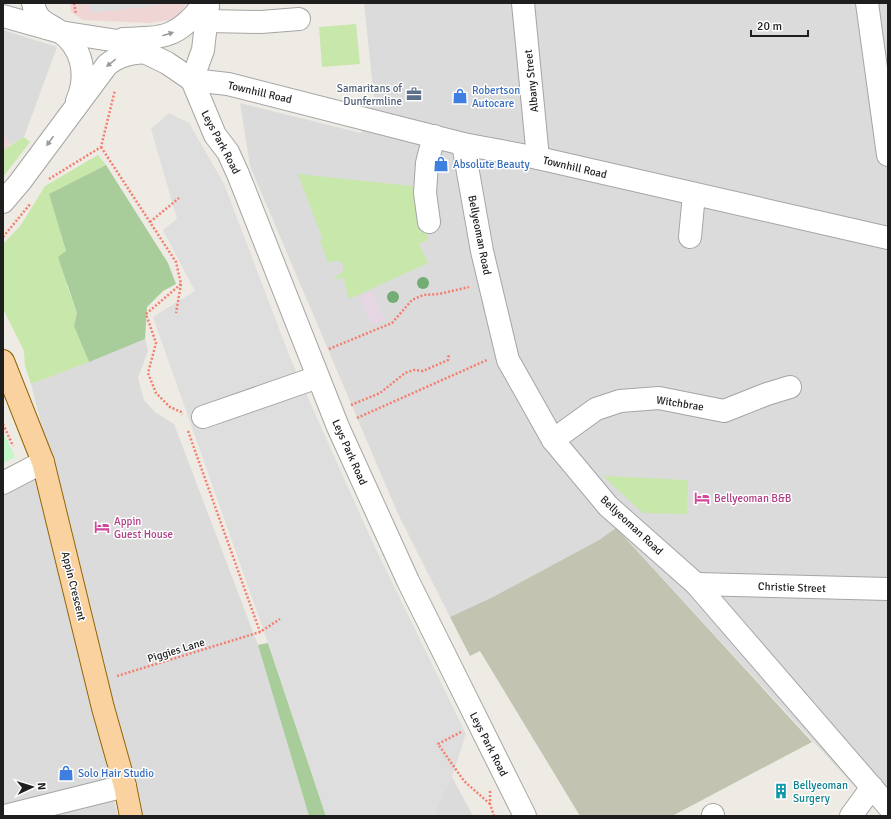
<svg xmlns="http://www.w3.org/2000/svg" width="891" height="819" viewBox="0 0 891 819" font-family="Signika,sans-serif">
	<style>
		.residential { fill: #dcdbdb }
		.commercial { fill: #efd5d3 }
		.industrial { fill: #e7d6e4 }
		.construction { fill: #c2c3b0 }
		.grass { fill: #c8e7ab }
		.forest { fill: #a8cc9a }
		.park { fill: #c2f7c7 }
		.parking { fill: #dedede }
		.lines { fill: none; stroke-linecap: round; stroke-linejoin: round }
		.minor-casing { stroke: #a5a5a5; stroke-width: 24 }
		.major-casing { stroke: #926505; stroke-width: 24 }
		.path { stroke: #f57d6e; stroke-width: 2.5; stroke-dasharray: 2 2; stroke-linecap: butt }
		.minor { stroke: #fff; stroke-width: 22 }
		.major { stroke: #f9d29f; stroke-width: 22 }
		.tree { fill: #73ac74 }
		.oneway { fill: #9a9a9a }
		.labels { text-anchor: middle; stroke-width: 3; stroke-linejoin: round; paint-order: stroke }
		.street-label { font-size: 11px; fill: #1e1e1e; stroke: #fff }
		.service-label { font-size: 11px; fill: #4e5e75; stroke: #fff; text-anchor: end }
		.shop-label { font-size: 11px; fill: #366cbe; stroke: #fff; text-anchor: start }
		.hotel-label { font-size: 11px; fill: #b23c85; stroke: #fff; text-anchor: start }
		.culture-label { font-size: 11px; fill: #0d838f; stroke: #fff; text-anchor: start }
	</style>
	<rect width="100%" height="100%" fill="#eeebe4"/>
	<g class="residential">
		<path d="M364 3H888V816H882L616 528 599 540 493 597 450 617 398 514 250 166 240 103 361 133 374 98Z"/>
		<path d="M3 30 57 47 24 137 10 145 3 132Z"/>
		<path d="M145 339 148 351 138 378 144 400 155 412 174 424 258 645 309 816H139L31 384Z"/>
		<path d="M42 457 113 797 118 816H3V477Z"/>
		<path d="M452 777 473 816H432Z"/>
	</g>
	<g class="commercial">
		<path d="M70 3H187L179 14 170 20 148 23 83 20 71 12Z"/>
		<path d="M3 132 10 145 3 150Z"/>
	</g>
	<path class="industrial" d="M372 291 385 320 372 325 360 297Z"/>
	<path class="construction" d="M616 528 812 742 672 816H580L480 651 470 656 450 617 493 597 599 540Z"/>
	<g class="grass">
		<path d="M356 24 360 64 322 67 319 27Z"/>
		<path d="M24 137 30 142 3 177V150Z"/>
		<path d="M98 155 106 165 49 194 66 251 67 286 77 313 74 326 89 362 31 384 25 366 24 351 3 309V244L21 225 45 186Z"/>
		<path d="M298 174 421 187 428 240 419 244 428 263 349 299 343 277 335 280 334 278 343 272V264C338 259 334 261 328 263L320 241 322 238Z"/>
		<path d="M603 476 688 480 687 514 643 513Z"/>
	</g>
	<g class="forest">
		<path d="M106 165 168 263 176 284 163 291 147 307 145 339 89 362 74 326 77 313 58 257 66 251 49 194Z"/>
		<path d="M268 643 326 816H309L258 645Z"/>
	</g>
	<path class="park" d="M3 432 15 457 3 463Z"/>
	<g class="parking">
		<path d="M90 3H178L91 13Z"/>
		<path d="M169 113 189 123 224 184 291 360 372 541 466 734 452 777 432 816H326L268 643 153 317 195 291 163 230 177 219 151 129Z"/>
	</g>
	<g class="lines">
		<g class="minor-casing">
			<g id="minor">
				<path d="M33 3C37 22 46 22 59 31 83 47 88 76 77 101"/>
				<path d="M523 3 538 158"/>
				<path d="M867 3 888 155"/>
				<path d="M3 16 60 32 124 42 167 63 192 80 228 84 463 144 538 158 888 238"/>
				<path d="M208 21 261 22 299 19"/>
				<path d="M123 39C163 38 179 38 204 3"/>
				<path d="M192 80 215 135 228 152 238 174 338 427 408 581 525 816"/>
				<path d="M192 80 203 50 208 6"/>
				<path d="M463 144 482 251 508 360 553 440 608 506 696 584 888 806"/>
				<path d="M3 202 20 182 107 65C119 55 131 53 147 52"/>
				<path d="M429 222 425 193 427 163 434 136"/>
				<path d="M690 237 694 194"/>
				<path d="M203 417 318 377"/>
				<path d="M553 440 596 409 620 401 659 398 724 411 767 394 790 387"/>
				<path d="M3 483 43 462"/>
				<path d="M696 584 888 589"/>
				<path d="M713 815V816"/>
				<path d="M5 816 125 786"/>
				<path d="M851 816 872 787"/>
			</g>
		</g>
		<g class="major-casing">
			<path id="major" d="M3 361 43 462 103 708 125 786 131 816"/>
		</g>
		<g class="path">
			<path d="M74 3 76 14"/>
			<path d="M101 147 176 262 181 284 176 313"/>
			<path d="M49 179 101 147 115 90"/>
			<path d="M150 222 179 198"/>
			<path d="M3 237 31 203"/>
			<path d="M181 284 146 314 156 343 148 373 156 393 170 407 181 412 182 415"/>
			<path d="M329 349 392 323 412 300 423 295 439 294 469 287"/>
			<path d="M351 405 380 393 405 373 414 370 423 371 448 360 449 354"/>
			<path d="M357 418 487 360"/>
			<path d="M3 424 13 446"/>
			<path d="M188 431 260 632"/>
			<path d="M117 676 260 632 280 619"/>
			<path d="M461 732 438 744 464 781 490 804"/>
			<path d="M490 791V804L494 816"/>
		</g>
		<use href="#minor" class="minor"/>
		<use href="#major" class="major"/>
	</g>
	<g class="tree">
		<circle cx="423" cy="283" r="6"/>
		<circle cx="393" cy="297" r="6"/>
	</g>
	<defs><path id="oneway-solid" d="M-6-.8H1V-3.2L6.5 0L1 3.2V.8H-6Z"/></defs>
	<g class="oneway">
		<use href="#oneway-solid" transform="translate(168 34) rotate(-17)"/>
		<use href="#oneway-solid" transform="translate(111 63) rotate(141)"/>
		<use href="#oneway-solid" transform="translate(50 141) rotate(126)"/>
	</g>
	<defs>
		<g id="office-bare" transform="scale(1.2)"><path d="M-6-3h4V-5.5h4V-3h4V5H-6ZM-1-4.5V-3h2v-1.5ZM-6 0V1H6V0Z" fill="#5c6f8a" stroke="#fff" stroke-width="2.5" paint-order="stroke"/></g>
		<g id="shop-bare" transform="scale(1.2)"><path d="M-5-2.5h2.3a2.7 3.5 0 0 1 5.4 0H5L5.5 6h-11ZM-1.5-2.5h3a1.5 2.3 0 0 0-3 0Z" fill="#3f7fe0" stroke="#fff" stroke-width="2.5" paint-order="stroke"/></g>
		<g id="hotel-bare" transform="scale(1.2)"><path d="M-6-4.5h1.5V1H6V5H4.5V3h-9V5H-6ZM-4 0a1.8 1.8 0 1 1 3.6 0ZM.5 0V-2.5h3Q6-2.5 6 0Z" fill="#d1479c" stroke="#fff" stroke-width="2.5" paint-order="stroke"/></g>
		<g id="building-bare" transform="scale(1.2)"><path d="M-4-6H4V6H1V3H-1V6H-4ZM-2.5-4.3h1.7v1.8h-1.7ZM.8-4.3h1.7v1.8H.8ZM-2.5-1h1.7V.8h-1.7ZM.8-1h1.7V.8H.8Z" fill="#0f9aa8" stroke="#fff" stroke-width="2.5" paint-order="stroke"/></g>
	</defs>
	<g fill-rule="evenodd">
		<use href="#office-bare" x="414" y="94"/>
		<use href="#shop-bare" x="460" y="96"/>
		<use href="#shop-bare" x="441" y="164"/>
		<use href="#hotel-bare" x="702" y="498"/>
		<use href="#hotel-bare" x="102" y="527"/>
		<use href="#shop-bare" x="66" y="773"/>
		<use href="#building-bare" x="781" y="791"/>
	</g>
	<g class="labels">
		<g class="street-label">
			<text transform="translate(531 81) rotate(-96)" y="4">Albany Street</text>
			<text transform="translate(260 92) rotate(13)" y="4">Townhill Road</text>
			<text transform="translate(221 142) rotate(62)" y="4">Leys Park Road</text>
			<text transform="translate(575 167) rotate(13)" y="4">Townhill Road</text>
			<text transform="translate(480 235) rotate(79)" y="4">Bellyeoman Road</text>
			<text transform="translate(680 403) rotate(9)" y="4">Witchbrae</text>
			<text transform="translate(350 452) rotate(66)" y="4">Leys Park Road</text>
			<text transform="translate(632 525) rotate(43)" y="4">Bellyeoman Road</text>
			<text transform="translate(74 586) rotate(76)" y="4">Appin Crescent</text>
			<text transform="translate(792 587) rotate(2)" y="4">Christie Street</text>
			<text transform="translate(176 650) rotate(-17)" y="4">Piggies Lane</text>
			<text transform="translate(489 744) rotate(63)" y="4">Leys Park Road</text>
		</g>
		<g class="service-label">
			<text x="402" y="92">Samaritans of<tspan x="402" dy="13">Dunfermline</tspan></text>
		</g>
		<g class="shop-label">
			<text x="472" y="94">Robertson<tspan x="472" dy="13">Autocare</tspan></text>
			<text x="453" y="168">Absolute Beauty</text>
			<text x="78" y="777">Solo Hair Studio</text>
		</g>
		<g class="hotel-label">
			<text x="714" y="502">Bellyeoman B&amp;B</text>
			<text x="114" y="525">Appin<tspan x="114" dy="13">Guest House</tspan></text>
		</g>
		<g class="culture-label">
			<text x="793" y="789">Bellyeoman<tspan x="793" dy="13">Surgery</tspan></text>
		</g>
	</g>
	<rect width="891" height="819" fill="none" stroke="#1e1e1e" stroke-width="8"/>
	<g transform="translate(32 787) rotate(86)" stroke="#ffffff" stroke-width="3" paint-order="stroke">
	<path d="M0-3L7 15L0 10L-7 15Z" fill="#1e1e1e"/>
	<text y="-6" font-size="11" font-weight="bold" text-anchor="middle" fill="#1e1e1e">N</text>
	</g>
	<path d="M751 30v6h57v-6" fill="none" stroke="#1e1e1e" stroke-width="2"/>
	<text x="757" y="30" font-size="12" fill="#1e1e1e" stroke="#ffffff" stroke-width="3" paint-order="stroke">20 m</text>
</svg>
